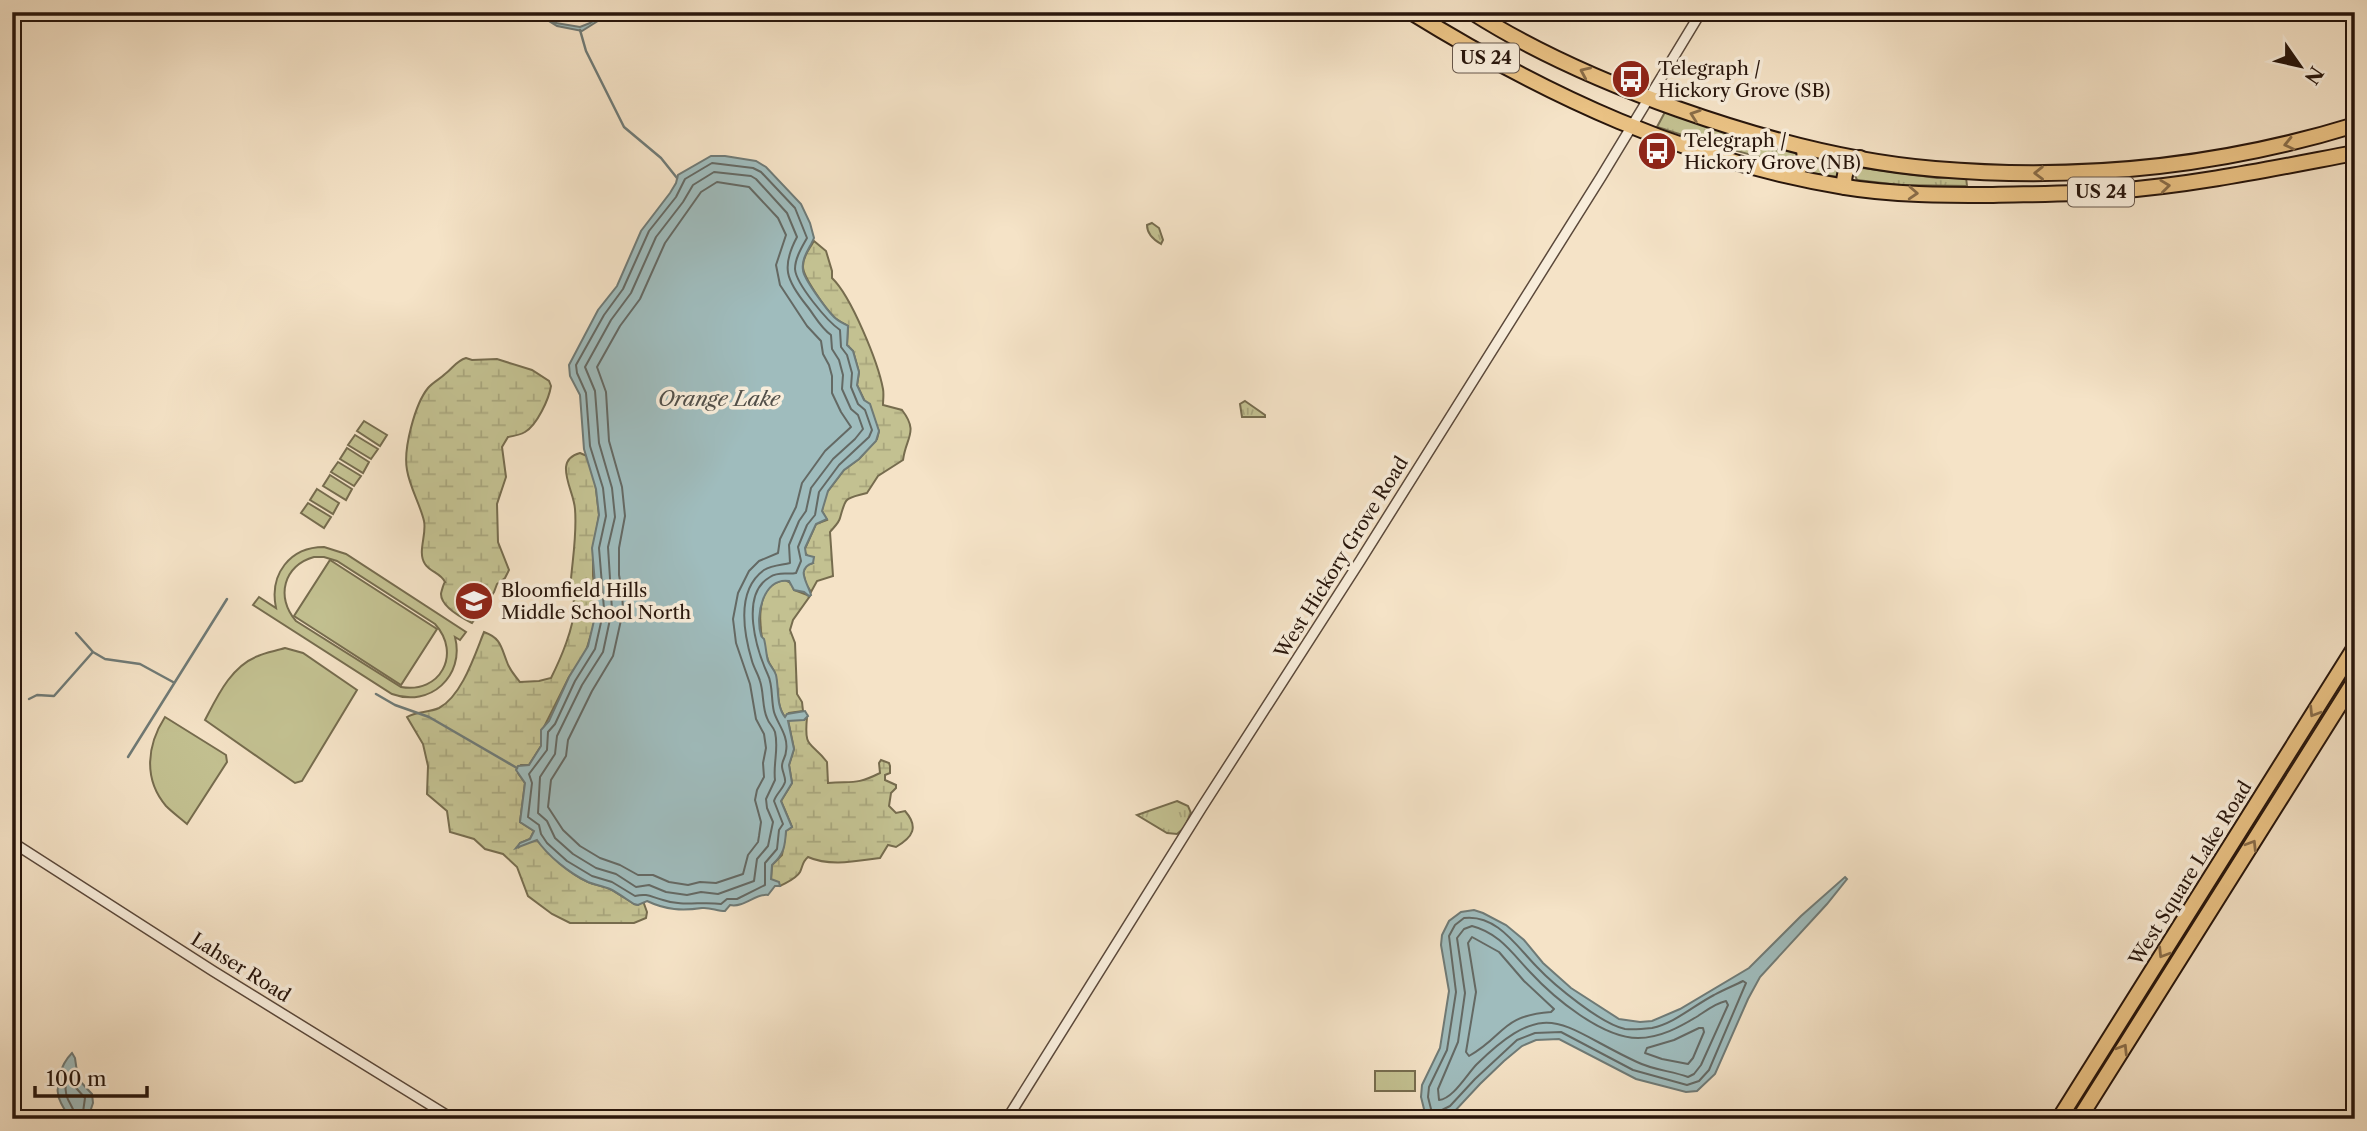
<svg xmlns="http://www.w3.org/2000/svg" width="2367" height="1131" viewBox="0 0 2367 1131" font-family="'Libre Caslon Text',serif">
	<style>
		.grass { fill: url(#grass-tufts); stroke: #766c4e; stroke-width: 2 }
		.wetland { fill: url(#wetland-marsh); stroke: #766c4e; stroke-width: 2 }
		.pitch { fill: #c3c191; stroke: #766c4e; stroke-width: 2; fill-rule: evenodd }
		.water { fill: #9fbcbd; stroke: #6f7a76; stroke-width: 2 }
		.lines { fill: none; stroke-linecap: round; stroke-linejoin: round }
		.shore { stroke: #646964; stroke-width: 2 }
		.stream { stroke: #6f7a76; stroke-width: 2.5 }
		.minor-casing { stroke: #5b493b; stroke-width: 12 }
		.highway-casing { stroke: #28160c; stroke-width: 18 }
		.minor { stroke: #f8eddb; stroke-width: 9 }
		.highway { stroke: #eac284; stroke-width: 14 }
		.oneway { stroke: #896c48 }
		.labels { text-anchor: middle; stroke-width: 7; stroke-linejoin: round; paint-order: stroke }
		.shield { fill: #f8eddb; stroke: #66564a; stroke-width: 2 }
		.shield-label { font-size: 18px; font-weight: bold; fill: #28160c }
		.poi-label { font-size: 19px; fill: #28160c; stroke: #f8eddb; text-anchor: start }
		.street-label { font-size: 19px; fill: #28160c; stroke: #f8eddb }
		.water-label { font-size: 21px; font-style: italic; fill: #52504a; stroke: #f8eddb }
	</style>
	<defs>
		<pattern id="grass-tufts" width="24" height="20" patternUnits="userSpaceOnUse" patternTransform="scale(1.75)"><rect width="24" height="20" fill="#c3c191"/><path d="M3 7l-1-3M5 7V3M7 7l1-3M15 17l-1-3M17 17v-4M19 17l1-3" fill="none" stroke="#a8a57c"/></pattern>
		<pattern id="wetland-marsh" width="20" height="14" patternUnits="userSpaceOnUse" patternTransform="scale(1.75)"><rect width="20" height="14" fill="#c3c191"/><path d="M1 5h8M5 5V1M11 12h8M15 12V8" fill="none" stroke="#a8a57c"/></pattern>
	</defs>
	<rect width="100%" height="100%" fill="#f5e3c7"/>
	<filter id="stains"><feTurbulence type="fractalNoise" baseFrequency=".00286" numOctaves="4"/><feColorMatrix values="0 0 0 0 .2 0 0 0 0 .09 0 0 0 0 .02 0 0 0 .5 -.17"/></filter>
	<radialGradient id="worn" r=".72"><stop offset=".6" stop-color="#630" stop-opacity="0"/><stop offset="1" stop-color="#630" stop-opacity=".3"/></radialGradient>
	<g class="grass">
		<path d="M1665 112 1795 152 1800 154 1797 163C1782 167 1680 134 1657 127Z"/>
		<path d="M1816 155 1845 161 1839 177 1811 173 1816 163Z"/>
		<path d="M1863 168 1937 178 1966 177 1967 186 1900 185 1857 180 1854 173Z"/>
		<path d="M1152 223 1159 228 1163 240 1161 244C1154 240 1147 234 1147 225Z"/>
		<path d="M1245 401 1265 415V417H1242L1240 404Z"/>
		<path d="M1177 801 1188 806 1191 813 1184 828 1177 834 1167 833 1137 815Z"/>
	</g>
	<g class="wetland">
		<path d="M814 241 826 251 832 271V278C851 296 878 362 883 389 884 394 883 400 883 405L902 410C919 432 906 437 903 460L878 476 867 493C845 499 846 496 840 518 839 523 833 528 830 532L833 576 817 581 811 592 806 584 803 572 807 565 813 563 804 551 816 524 827 520 822 511 825 495 844 470 859 459 877 439 879 431 857 385 859 372 853 351 847 345 848 326C843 323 838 321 834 317 826 309 802 276 803 266 803 257 809 249 814 241Z"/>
		<path d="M466 358 472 360 497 359 532 370 549 381 551 386C549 399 537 425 525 432 520 435 514 436 508 437L502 447 506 477 497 504 498 542 509 570 505 578 497 584 494 592 472 623C462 618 441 607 441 594 441 593 444 582 445 582 441 573 430 572 425 564 417 552 427 535 424 521 420 504 410 488 407 470 403 449 415 404 428 388 433 382 440 379 445 374 453 368 456 361 466 358Z"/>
		<path d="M580 453 587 456 595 481 599 515 593 552V576L597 608 593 628 585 654 569 677 541 733V746L529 765H521L518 773 525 783 520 822 534 831 530 839 520 843 518 848 523 843 537 840C551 856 568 873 588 882 595 885 603 886 610 889 618 893 626 899 634 904L638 905 643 901 647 912 646 918 634 923H570L552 914 528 896 517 867 503 854 485 849 474 839 450 832 447 811 427 794 428 766 423 744 407 717C416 711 428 713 439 708 462 696 475 654 484 632 501 638 501 647 507 662 509 669 515 676 520 682L539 681 551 678C560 660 575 626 574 606 574 597 571 589 571 579 573 556 577 533 575 509 574 495 565 481 566 467 567 459 572 455 580 453Z"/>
		<path d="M785 580 791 583 794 590 810 596 793 620 790 630 795 643 797 694 802 702 803 711 789 713 785 717C776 706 779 688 775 674 774 669 770 666 768 660 760 638 750 585 785 580Z"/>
		<path d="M807 717C804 750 810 740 827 762L828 783C853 781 856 785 880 773L879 763 881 760 889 763 890 766V773L885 775V780L896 785V788L891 793 889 806 896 813 905 811C919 827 913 837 896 847L888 845 880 858C857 861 830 867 808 857 802 862 803 866 800 872 796 879 787 882 780 886L771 880 772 865 782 855 786 831 792 827 781 801 792 783 789 765 794 749 788 720H804Z"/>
	</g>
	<g class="pitch">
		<path d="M364 421 387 435 380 446 357 431Z"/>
		<path d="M355 435 378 449 371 459 348 445Z"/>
		<path d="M347 448 369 462 363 473 340 459Z"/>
		<path d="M338 462 361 476 354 486 331 472Z"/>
		<path d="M330 475 352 489 346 500 323 486Z"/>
		<path d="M317 489 339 503 333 514 310 500Z"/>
		<path d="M308 503 331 517 324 528 301 513Z"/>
		<path d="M324 547 346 554 466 632 460 640 455 637C465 676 430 708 392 694L253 605 259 597 276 608C269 574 290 547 324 547ZM314 557H324L337 561 435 624C462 654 440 694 401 687L296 621C275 597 284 565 314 557Z"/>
		<path d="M330 560 437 629 401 685 294 616Z"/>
		<path d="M285 648 303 653 357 690 302 781 295 783 205 720C217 697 231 666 258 656 266 652 276 651 285 648Z"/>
		<path d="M165 717 226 755 227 762 187 824C180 818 172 812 166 806 143 779 147 745 165 717Z"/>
		<rect x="1375" y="1071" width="40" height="20"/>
	</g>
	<g class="water">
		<path d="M518 12 538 13 556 23 580 27 590 23 606 12H612L582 31 557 26 547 20Z"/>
		<path d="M711 156H725L756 161 766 167 801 204 810 223 814 238C810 248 801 258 803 270 803 278 827 310 834 317 838 321 843 323 848 326L847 345 853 351 859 372 857 385 864 400 870 404 879 431 876 441 859 459 844 470 828 491 822 511 827 519 816 524 805 548 806 555 814 557 813 563C795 569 808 583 811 595L809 596 804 592 794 590 789 581C763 577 755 616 761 635 761 637 763 638 764 639 766 646 766 654 768 661 770 666 774 669 776 675 779 688 776 706 785 717L787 714 805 711 808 716 804 720 788 721 794 749 789 765 792 783 781 801 792 827 786 831C785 847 784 854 772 865L771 879 779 882 780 886H775L768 895C756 893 744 908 730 905L725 911C717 911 710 907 702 908 682 911 666 910 647 901L638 905 634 904C626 899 618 893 610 889 603 886 595 885 588 882 569 873 548 856 537 840L516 848 520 843 530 839 534 831 520 822 525 783 516 770 518 766 529 765 541 746V730L549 721 569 677 588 646 597 608 592 548 599 515 596 489 584 449 580 395 570 376 569 365 598 310 617 286 641 231 670 193 676 183 678 175Z"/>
		<path d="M1845 877 1847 879 1827 904 1760 977 1748 999 1715 1074 1697 1091 1686 1092 1636 1079 1559 1039 1536 1040 1522 1046 1504 1061 1480 1084 1454 1112 1436 1119H1420L1424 1109 1421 1097 1422 1085 1440 1048 1449 991 1441 945 1442 935 1449 921 1461 912 1474 910 1483 913 1506 925 1524 940 1543 963 1571 988 1619 1019 1640 1022 1652 1021 1680 1009 1749 968 1801 916Z"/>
		<path d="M72 1053 75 1058 78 1079 92 1094 93 1103 90 1112 96 1119H70C67 1113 64 1109 61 1103 53 1088 60 1065 72 1053Z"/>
	</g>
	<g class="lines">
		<g class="shore">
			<path d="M712 163 753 168 761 172 795 208 807 238C802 247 795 258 795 269 796 284 827 321 840 330L841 347 847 355 852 373 851 387 858 404 865 410 872 430 869 437 839 465 819 492 815 515 807 525 798 547 801 561 796 573C788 575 779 571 770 577 739 595 757 651 768 675 773 685 771 700 774 712 777 723 789 736 786 751 786 757 782 760 782 766 782 771 786 778 785 782 783 789 776 794 774 801L783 824 779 830 777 849 765 863V885L737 899H727L721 904C702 901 682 907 663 900 651 897 648 893 635 896L612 882 592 876 567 861 547 843 541 834 539 825 528 817 532 783 529 774 547 750 548 732 555 724 575 681 595 649 604 609 599 548 606 516 603 488 590 446 586 393 577 373 576 365 604 315 623 289 649 231 676 197 685 179Z"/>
			<path d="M714 172 751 176 756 179 787 213 797 237C781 267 786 280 807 306 815 316 820 327 831 335L832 349 839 360 843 375 842 389 851 409 858 415 863 429 855 439 833 459 811 488 806 511 799 521 789 545 790 563C782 565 772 565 764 570 735 591 744 634 752 661 754 668 758 674 760 681 764 693 762 707 767 718 769 724 773 726 775 732 779 749 773 763 775 780L766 799 767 808 773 822 768 846 757 859 754 881 718 894 701 892 687 895 666 892 649 885 636 887 616 874 596 868 573 854 555 838 547 821 538 813 540 777 555 754 557 736 582 685 603 652 612 610 608 547 615 517 612 488 599 443 595 391 585 367 611 320 631 293 656 237 683 202 693 185Z"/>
			<path d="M717 182 749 187 778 218 786 235 776 265 780 285 807 326 821 341 823 354 829 365 832 376V393L841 412 851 427 825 451 802 483 796 507 780 539 778 553 759 561 749 571 738 593 733 619 736 643 750 684 756 719 764 734 766 748 763 763 764 777 757 790 755 800 761 822 759 836 758 842 748 855 743 874 716 883 700 882 688 885 669 882 653 875H638L620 865 600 858 580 846 563 830 548 807 551 780 566 756 568 740 592 691 613 656 623 611 622 591 619 575V548L625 516 622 487 609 441 606 392 597 367 620 326 640 299 665 243 701 192Z"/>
			<path d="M1472 926C1499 933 1512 953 1530 972 1554 998 1602 1038 1638 1038 1660 1038 1680 1027 1698 1016 1707 1010 1716 1003 1726 1001L1728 1005 1701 1065 1694 1074 1688 1077C1672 1071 1653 1070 1637 1062 1561 1027 1549 994 1477 1064 1467 1074 1453 1099 1439 1100L1438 1089 1458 1042 1465 993 1457 938 1464 929Z"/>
			<path d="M1472 937 1499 952 1524 981 1554 1009 1551 1012C1500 1016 1506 1035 1469 1056L1466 1052 1476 992 1468 943Z"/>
			<path d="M1699 1028H1703L1704 1032 1693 1058 1688 1064 1662 1059 1645 1053 1647 1048 1674 1040Z"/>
			<path d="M76 1119C74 1104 63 1100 66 1083L69 1080 85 1098 83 1112 86 1119"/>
			<path d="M1427 1119 1431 1109 1428 1097 1429 1087 1447 1050 1456 992 1449 936 1455 925 1464 918C1497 914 1517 947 1537 967 1554 985 1601 1024 1625 1029 1634 1030 1643 1029 1652 1028 1675 1023 1693 1006 1714 995 1723 990 1733 986 1743 981L1746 983 1709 1070 1699 1081 1687 1085 1633 1070 1561 1032 1535 1033 1517 1040 1475 1079 1450 1106 1440 1111 1437 1119"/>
		</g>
		<g class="stream">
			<path d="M580 30 586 51 624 127 661 158 677 178"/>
			<path d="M76 633 93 652 105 659 140 664 173 682"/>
			<path d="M376 694 395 705 429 717 517 768"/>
			<path d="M29 699 37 695 54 696 92 653"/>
			<path d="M128 757 227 599"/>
		</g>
		<g class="minor-casing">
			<g id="minor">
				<path d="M12 842 213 971 453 1119"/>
				<path d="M1007 1119 1202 807 1360 561 1601 177 1701 12"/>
			</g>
		</g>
		<g class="highway-casing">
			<g id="highway">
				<path d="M1411 12C1547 96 1686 161 1845 187 1893 195 1944 195 1993 195 2033 194 2074 194 2114 191 2195 185 2275 168 2355 153"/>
				<path d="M1472 12C1536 53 1606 83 1678 109 1760 138 1847 162 1935 169 2077 181 2219 167 2355 125"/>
				<path d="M1791 176 1805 162 1804 148"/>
				<path d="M1845 187C1842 173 1848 165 1860 158"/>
				<path d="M2059 1119 2355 647"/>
				<path d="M2079 1119 2355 680"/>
			</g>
		</g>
		<use href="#minor" class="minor"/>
		<use href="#highway" class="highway"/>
	</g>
	<defs><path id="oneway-chevron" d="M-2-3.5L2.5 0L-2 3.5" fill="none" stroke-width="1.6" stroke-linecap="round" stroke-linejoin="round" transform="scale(1.75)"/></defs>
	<g class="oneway">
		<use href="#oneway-chevron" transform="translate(1585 72) rotate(-156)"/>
		<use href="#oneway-chevron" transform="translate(1695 115) rotate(-161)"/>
		<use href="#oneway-chevron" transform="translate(2289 144) rotate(167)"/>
		<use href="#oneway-chevron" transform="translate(2039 173) rotate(179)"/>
		<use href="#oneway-chevron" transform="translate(2165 186) rotate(-7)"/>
		<use href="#oneway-chevron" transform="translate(1913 193) rotate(3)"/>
		<use href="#oneway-chevron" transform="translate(2314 712) rotate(122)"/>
		<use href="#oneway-chevron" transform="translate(2252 845) rotate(-58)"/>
		<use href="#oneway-chevron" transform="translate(2163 953) rotate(122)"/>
		<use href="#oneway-chevron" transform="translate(2123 1049) rotate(-58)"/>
	</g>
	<defs>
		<g id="bus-disc" transform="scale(2.0125)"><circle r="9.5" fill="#8f2418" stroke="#f8eddb"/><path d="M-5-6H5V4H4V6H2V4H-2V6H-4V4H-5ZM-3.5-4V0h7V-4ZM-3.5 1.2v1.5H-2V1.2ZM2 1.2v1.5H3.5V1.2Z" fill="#fff"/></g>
		<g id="school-disc" transform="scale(2.0125)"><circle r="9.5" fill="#8f2418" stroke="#f8eddb"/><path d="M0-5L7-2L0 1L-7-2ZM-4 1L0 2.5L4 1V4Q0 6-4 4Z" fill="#fff"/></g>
	</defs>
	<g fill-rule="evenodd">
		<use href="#bus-disc" x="1631" y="79"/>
		<use href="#bus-disc" x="1657" y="151"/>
		<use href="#school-disc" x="474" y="601"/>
	</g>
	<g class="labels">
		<g class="shield">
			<rect x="1453" y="43.5" width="66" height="29" rx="5"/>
			<rect x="2068" y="177.5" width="66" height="29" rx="5"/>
		</g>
		<g class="shield-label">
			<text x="1486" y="64">US 24</text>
			<text x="2101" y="198">US 24</text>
		</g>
		<g class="poi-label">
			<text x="1658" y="75">Telegraph /<tspan x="1658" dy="22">Hickory Grove (SB)</tspan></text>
			<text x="1684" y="147">Telegraph /<tspan x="1684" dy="22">Hickory Grove (NB)</tspan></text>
			<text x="501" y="597">Bloomfield Hills<tspan x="501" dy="22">Middle School North</tspan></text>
		</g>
		<g class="street-label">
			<text transform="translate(1341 557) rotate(-58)" y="7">West Hickory Grove Road</text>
			<text transform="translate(2190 873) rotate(-58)" y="7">West Square Lake Road</text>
			<text transform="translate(241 967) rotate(32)" y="7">Lahser Road</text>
		</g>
		<g class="water-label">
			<text x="719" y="406">Orange Lake</text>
		</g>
	</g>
	<rect width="2367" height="1131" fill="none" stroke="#f5e3c7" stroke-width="42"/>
	<rect x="14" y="14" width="2339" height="1103" fill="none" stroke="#28160c" stroke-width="3.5"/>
	<rect x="21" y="21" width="2325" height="1089" fill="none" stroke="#28160c" stroke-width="2"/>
	<g transform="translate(2300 66) rotate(124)" stroke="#f8eddb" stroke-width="5" paint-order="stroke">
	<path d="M0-5L12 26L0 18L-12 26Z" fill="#28160c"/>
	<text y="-10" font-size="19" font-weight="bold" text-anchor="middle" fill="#28160c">N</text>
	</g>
	<path d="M35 1086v10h112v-10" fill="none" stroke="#28160c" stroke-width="3.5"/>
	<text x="46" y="1086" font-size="21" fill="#28160c" stroke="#f8eddb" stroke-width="5" paint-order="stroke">100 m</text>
	<rect width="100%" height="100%" filter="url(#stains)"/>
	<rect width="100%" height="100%" fill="url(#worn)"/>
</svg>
